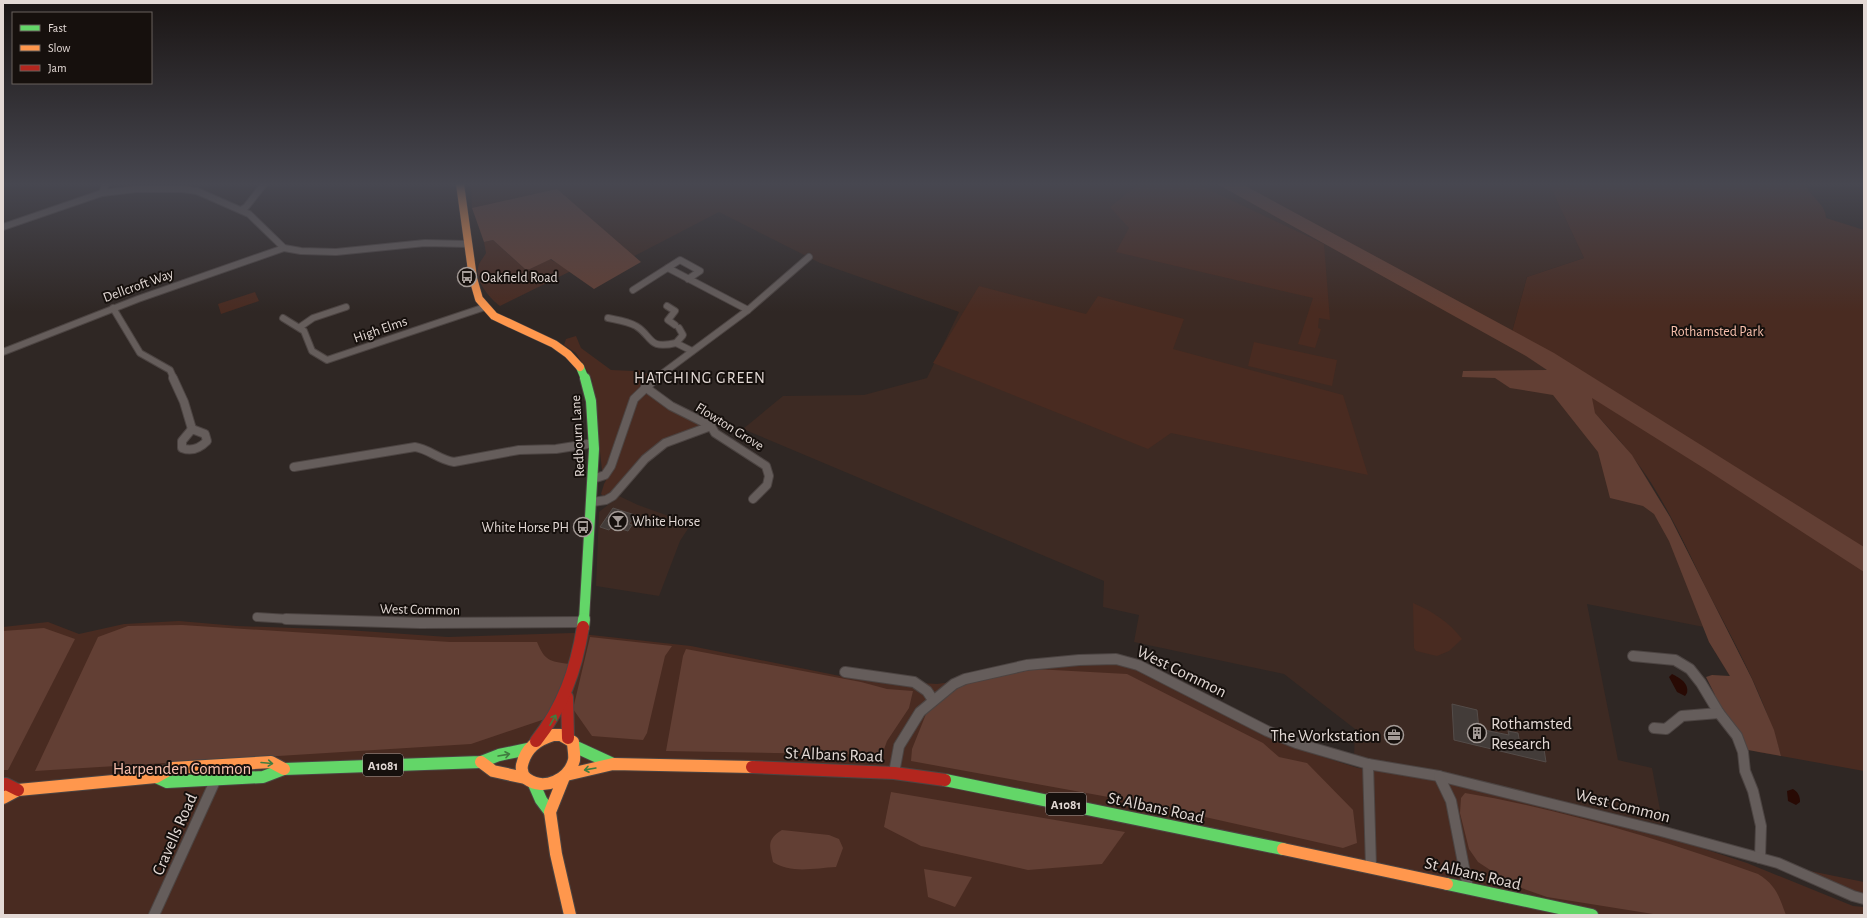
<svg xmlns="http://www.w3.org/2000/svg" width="1867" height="918" viewBox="0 0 1867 918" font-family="'Alegreya Sans',sans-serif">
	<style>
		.built { fill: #3d2a23 }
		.green { fill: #492b21 }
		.forest { fill: #623f34 }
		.water { fill: #280a04 }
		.building { fill: #433c39; stroke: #544c49 }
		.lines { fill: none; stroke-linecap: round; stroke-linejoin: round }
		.street-far2-casing { stroke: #4c4442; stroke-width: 8 }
		.street-far1-casing { stroke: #4c4442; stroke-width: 10 }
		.street-casing { stroke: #4c4442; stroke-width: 12 }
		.fast-far2-casing { stroke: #4c4442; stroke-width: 9 }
		.fast-far1-casing { stroke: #4c4442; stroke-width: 12 }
		.fast-casing { stroke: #4c4442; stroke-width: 14 }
		.slow-far1-casing { stroke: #4c4442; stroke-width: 9 }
		.slow-casing { stroke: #4c4442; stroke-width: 14 }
		.jam-casing { stroke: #4c4442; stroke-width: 14 }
		.street-far2 { stroke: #655d5b; stroke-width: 6 }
		.street-far1 { stroke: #655d5b; stroke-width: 8 }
		.street { stroke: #655d5b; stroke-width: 10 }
		.fast-far2 { stroke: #63d668; stroke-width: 8 }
		.fast-far1 { stroke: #63d668; stroke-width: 10 }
		.fast { stroke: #63d668; stroke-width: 12 }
		.slow-far1 { stroke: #ff974d; stroke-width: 8 }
		.slow { stroke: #ff974d; stroke-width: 12 }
		.jam { stroke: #b3261e; stroke-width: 12 }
		.oneway { stroke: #407d3f }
		.labels { text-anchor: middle; stroke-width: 4; stroke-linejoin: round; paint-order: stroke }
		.shield { fill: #16100d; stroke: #a69d99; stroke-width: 1 }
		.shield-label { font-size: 13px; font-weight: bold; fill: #e3d9d5 }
		.poi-label { font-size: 14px; fill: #e3d9d5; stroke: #16100d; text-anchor: start }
		.street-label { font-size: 14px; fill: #e3d9d5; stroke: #16100d }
		.park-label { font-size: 14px; fill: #f8c0ad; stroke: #16100d }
		.quarter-label { font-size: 16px; letter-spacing: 1px; fill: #e3d9d5; stroke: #16100d }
		.near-street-label { font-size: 17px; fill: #e3d9d5; stroke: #16100d }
		.near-poi-label { font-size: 17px; fill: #e3d9d5; stroke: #16100d; text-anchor: start }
		.near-park-label { font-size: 17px; fill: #f8c0ad; stroke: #16100d }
	</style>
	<rect width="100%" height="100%" fill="#2f2724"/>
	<g class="built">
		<path d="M471 184H1549L1584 258 1527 277 1512 332 1639 465 1670 517 1752 679 1781 756 1757 752 1733 682 1709 642 1704 627 1587 604 1618 760 1652 768 1663 825 1354 757 1355 729 1284 674 1134 642 1139 615 1103 607 1104 581 743 429 783 396 864 395 927 378 959 312 820 263 719 212 596 276 472 208Z"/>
		<path d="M619 496 638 505 691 524 680 541 659 596 596 586 599 512Z"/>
	</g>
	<g class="green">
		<path d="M1139 184H1197L1324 244 1330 320 1319 318 1318 328 1321 329 1315 348 1298 344 1313 298 1116 252 1129 228 1110 207Z"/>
		<path d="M1549 184H1805C1809 196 1826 204 1826 218L1864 230V771L1781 756C1765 696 1734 642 1706 588 1684 543 1663 495 1632 456 1597 411 1553 372 1512 332L1527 277 1584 258Z"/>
		<path d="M493 240 525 269H530L550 259 571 271 500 306C489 298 473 279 479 264 481 260 484 257 486 253L484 242Z"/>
		<path d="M979 286 1086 314 1098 296 1184 319 1173 349 1343 395 1368 475 1171 433 1148 449 933 363Z"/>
		<path d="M255 292 259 301 221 314 218 304Z"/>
		<path d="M576 336 581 348 611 370 634 371 638 370 652 376 632 397 606 469 602 470 592 379 576 353 564 345 566 339Z"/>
		<path d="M1254 342 1337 360 1332 386 1248 366Z"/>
		<path d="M644 392 702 424V427L678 434 609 495 605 498 601 494 604 484 615 464 639 397Z"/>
		<path d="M1413 603C1432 611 1449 622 1462 639L1449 651 1437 656 1416 651 1414 648Z"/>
		<path d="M179 621 237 626 347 630 448 637 573 633 691 646 855 679 937 684 1073 665 1117 663 1143 672 1273 738 1314 754 1358 768 1429 779 1628 824 1747 863 1853 906 1864 907V915H3V627L48 622 79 634 124 624Z"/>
		<path d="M1810 871 1864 882V895L1855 893Z"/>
	</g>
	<g class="forest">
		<path d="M1217 184H1242L1554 353 1864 547V572L1710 472 1592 398 1595 413 1632 455 1670 517 1752 679 1774 730 1781 756 1748 750 1741 735 1712 695H1715L1706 677 1712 675 1730 676 1709 642 1669 541 1654 514 1643 506 1610 498 1598 452 1553 395 1510 388 1495 378 1462 377 1463 371 1547 370 1526 356Z"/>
		<path d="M557 189 641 262 594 289 551 259 530 269H525L493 240 484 242 472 208Z"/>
		<path d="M182 625 450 642H537C545 661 549 661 569 664L555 706 545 719 471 744 35 771 98 637 128 626Z"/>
		<path d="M44 628 75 639 8 770H3V631Z"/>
		<path d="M590 637 672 646 665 656 647 733 643 740 592 736 573 709Z"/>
		<path d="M686 649 861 682 887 689 913 691 909 708 887 741 882 755 666 751 683 656Z"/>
		<path d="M1035 669 1127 674 1263 743 1279 757 1307 763 1353 810 1357 843 1343 848 1147 804 911 761 912 749 926 714 960 684Z"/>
		<path d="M891 792 1125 832 1102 864 1028 870 921 846 884 827Z"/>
		<path d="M1465 793C1565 810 1662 840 1758 874 1776 885 1779 896 1786 915L1653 914 1547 897 1513 885 1478 862 1469 849 1460 813 1461 798Z"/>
		<path d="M782 830 829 835 839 839 843 848 836 867C815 868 791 874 773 862 770 846 766 840 782 830Z"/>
		<path d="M924 869 972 877 955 907 928 897Z"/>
	</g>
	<g class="water">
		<path d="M1672 674C1680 678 1689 683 1687 693L1685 696 1677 692 1669 677Z"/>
		<path d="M1793 789C1798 792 1800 796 1800 802L1796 805 1788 801 1787 791Z"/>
	</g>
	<g class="building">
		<path d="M613 508 635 515 629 524 632 525 628 531 612 526 609 530 600 527Z"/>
		<path d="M1452 704 1477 710 1479 729 1509 735 1508 731 1518 733 1520 744 1544 749 1546 762 1454 740Z"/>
	</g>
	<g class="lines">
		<g class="street-far2-casing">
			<g id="street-far2">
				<path d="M102 193 106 184"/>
				<path d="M241 210 246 207 264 184"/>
				<path d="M3 227 102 193 136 189H182L197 191 249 214 284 248 301 251 336 252 425 243 468 244"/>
				<path d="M668 268 748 310"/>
				<path d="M633 290 680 260 700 271 688 279"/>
				<path d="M667 306 675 311 668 320 675 325"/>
				<path d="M113 308 140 353 170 370 174 379"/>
				<path d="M283 318 304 331 312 351 327 360 485 307"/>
				<path d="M608 318C617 320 627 321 636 326 653 336 647 350 676 343"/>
				<path d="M300 327 313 318 346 307"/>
				<path d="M679 328 683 335 676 343 692 351"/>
				<path d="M3 352 138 299 284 248"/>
				<path d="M655 379 748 310 809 257"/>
			</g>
		</g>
		<g class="street-far1-casing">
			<g id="street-far1">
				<path d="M173 378 184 402 192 429"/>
				<path d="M645 387 671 406 711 426 715 433 766 466 769 476 767 485 753 499"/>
				<path d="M192 429 205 434 207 441C200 448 192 452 182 448V441Z"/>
				<path d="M294 467 415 447C429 449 439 460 454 462L519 450 556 449 594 443"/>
				<path d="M593 479 605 475 611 466 634 399 656 378"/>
				<path d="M593 502 606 500 613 496 645 459 665 443 711 426"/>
				<path d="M257 617 305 620"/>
			</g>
		</g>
		<g class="street-casing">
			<g id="street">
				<path d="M286 619 420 623 583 622"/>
				<path d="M1633 656 1675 660 1690 669 1701 683 1719 713 1737 736 1743 752 1745 771 1753 791 1761 826 1760 858"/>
				<path d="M845 672 914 682 927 691 933 700"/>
				<path d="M1654 728 1666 729 1682 716 1719 713"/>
				<path d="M1368 764 1371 867"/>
				<path d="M894 773 899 746 920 712 954 684 965 679 1027 665 1079 660 1116 659 1138 665 1267 731 1296 743 1368 764 1439 776 1661 831 1778 863 1853 896 1864 899"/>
				<path d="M1439 776 1451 801 1468 888"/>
				<path d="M154 915 216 779"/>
			</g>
		</g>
		<g class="fast-far2-casing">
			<path id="fast-far2" d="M580 367 585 379"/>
		</g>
		<g class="fast-far1-casing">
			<path id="fast-far1" d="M584 620 594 449 591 401 585 378"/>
		</g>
		<g class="fast-casing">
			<g id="fast">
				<path d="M583 627 584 619"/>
				<path d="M576 747 613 764"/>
				<path d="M156 777 167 782 263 777 284 769 481 762 499 755 528 749"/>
				<path d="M945 780 1283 849"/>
				<path d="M534 784 541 800 550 812"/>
				<path d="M1447 884 1592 915"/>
			</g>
		</g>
		<g class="slow-far1-casing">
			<path id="slow-far1" d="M460 184 473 278 479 299 494 316 554 344 568 354 580 367"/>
		</g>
		<g class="slow-casing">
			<g id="slow">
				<path d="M553 735H561L573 742C573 748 575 755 574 760 569 780 544 791 527 779 523 776 521 770 522 765 526 748 537 740 553 735Z"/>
				<path d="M481 762 493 771 525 778"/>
				<path d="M566 775 613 764 752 767"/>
				<path d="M564 777 550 812 556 854 570 915"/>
				<path d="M3 798 18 790 156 777 172 768 271 762 284 769"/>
				<path d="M1283 849 1447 884"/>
			</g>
		</g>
		<g class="jam-casing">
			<g id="jam">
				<path d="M567 697 568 738"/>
				<path d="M536 741C563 707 576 670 583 627"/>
				<path d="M752 767 894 773 945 780"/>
				<path d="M3 785 6 784 18 790"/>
			</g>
		</g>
		<use href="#street-far2" class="street-far2"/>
		<use href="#street-far1" class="street-far1"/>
		<use href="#street" class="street"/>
		<use href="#fast-far2" class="fast-far2"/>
		<use href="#fast-far1" class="fast-far1"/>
		<use href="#fast" class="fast"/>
		<use href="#slow-far1" class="slow-far1"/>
		<use href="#slow" class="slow"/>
		<use href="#jam" class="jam"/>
	</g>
	<defs><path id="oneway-shaft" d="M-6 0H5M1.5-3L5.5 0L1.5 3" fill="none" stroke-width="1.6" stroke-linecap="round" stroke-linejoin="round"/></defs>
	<g class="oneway">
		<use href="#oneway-shaft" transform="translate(553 720) rotate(-60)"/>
		<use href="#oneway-shaft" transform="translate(504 755) rotate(-10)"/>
		<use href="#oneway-shaft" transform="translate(267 763) rotate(5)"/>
		<use href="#oneway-shaft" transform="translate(590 769) rotate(170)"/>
	</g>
	<linearGradient id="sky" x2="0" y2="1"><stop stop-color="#1a1514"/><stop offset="0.59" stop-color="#474750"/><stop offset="1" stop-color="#474750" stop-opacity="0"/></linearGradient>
	<rect width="1867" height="312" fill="url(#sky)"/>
	<defs>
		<g id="bus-ring" transform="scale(1)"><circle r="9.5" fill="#16100d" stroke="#a49b97" stroke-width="1.5"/><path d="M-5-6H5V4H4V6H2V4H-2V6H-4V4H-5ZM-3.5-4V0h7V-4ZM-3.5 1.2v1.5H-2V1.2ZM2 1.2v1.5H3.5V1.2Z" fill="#a49b97"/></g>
		<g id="bar-ring" transform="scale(1)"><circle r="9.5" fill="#16100d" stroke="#a49b97" stroke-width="1.5"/><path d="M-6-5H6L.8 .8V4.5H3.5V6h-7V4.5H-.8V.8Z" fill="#a49b97"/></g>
		<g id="building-ring" transform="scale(1)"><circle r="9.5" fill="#16100d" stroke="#a49b97" stroke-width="1.5"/><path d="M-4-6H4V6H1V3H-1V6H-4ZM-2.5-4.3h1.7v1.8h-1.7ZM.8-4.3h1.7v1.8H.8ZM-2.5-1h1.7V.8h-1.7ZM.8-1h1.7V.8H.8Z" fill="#a49b97"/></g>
		<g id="office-ring" transform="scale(1)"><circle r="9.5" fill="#16100d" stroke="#a49b97" stroke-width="1.5"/><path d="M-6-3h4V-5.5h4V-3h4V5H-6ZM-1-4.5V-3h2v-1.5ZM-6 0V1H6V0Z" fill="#a49b97"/></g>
	</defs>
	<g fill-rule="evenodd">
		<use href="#bus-ring" x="467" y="277"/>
		<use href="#bar-ring" x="618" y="521"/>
		<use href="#bus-ring" x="583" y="527"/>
		<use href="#building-ring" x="1477" y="733"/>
		<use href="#office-ring" x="1394" y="735"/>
	</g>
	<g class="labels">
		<g class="shield">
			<rect x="363" y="754" width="40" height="22" rx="3"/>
			<rect x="1046" y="793" width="40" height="22" rx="3"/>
		</g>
		<g class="shield-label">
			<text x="383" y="770">A1081</text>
			<text x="1066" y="809">A1081</text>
		</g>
		<g class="poi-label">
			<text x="481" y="282">Oakfield Road</text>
			<text x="632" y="526">White Horse</text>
			<text x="569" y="532" text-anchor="end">White Horse PH</text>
		</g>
		<g class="street-label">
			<text transform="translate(138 285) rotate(-20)" y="5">Dellcroft Way</text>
			<text transform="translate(380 329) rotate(-19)" y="5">High Elms</text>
			<text transform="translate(730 426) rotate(32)" y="5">Flowton Grove</text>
			<text transform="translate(577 436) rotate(-93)" y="5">Redbourn Lane</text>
			<text transform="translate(420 609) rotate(1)" y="5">West Common</text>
		</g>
		<g class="park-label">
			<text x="1717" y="336">Rothamsted Park</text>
		</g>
		<g class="quarter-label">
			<text x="700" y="383">HATCHING GREEN</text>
		</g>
		<g class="near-street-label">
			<text transform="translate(1182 671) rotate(26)" y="6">West Common</text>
			<text transform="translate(834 754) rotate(2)" y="6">St Albans Road</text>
			<text transform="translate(1623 805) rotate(14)" y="6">West Common</text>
			<text transform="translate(1156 807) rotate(12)" y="6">St Albans Road</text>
			<text transform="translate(174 834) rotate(-66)" y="6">Cravells Road</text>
			<text transform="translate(1473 873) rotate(13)" y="6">St Albans Road</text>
		</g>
		<g class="near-poi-label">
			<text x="1491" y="729">Rothamsted<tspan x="1491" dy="20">Research</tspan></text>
			<text x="1380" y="741" text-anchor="end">The Workstation</text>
		</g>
		<g class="near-park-label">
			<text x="182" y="774">Harpenden Common</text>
		</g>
	</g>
	<rect width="1867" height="918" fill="none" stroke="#e3d9d5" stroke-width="8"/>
	<rect x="12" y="12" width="140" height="72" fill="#16100d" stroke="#68605d"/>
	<rect x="20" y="25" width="20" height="6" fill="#63d668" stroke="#68605d"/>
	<text x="48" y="32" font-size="12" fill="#e3d9d5">Fast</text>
	<rect x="20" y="45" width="20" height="6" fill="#ff974d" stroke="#68605d"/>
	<text x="48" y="52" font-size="12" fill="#e3d9d5">Slow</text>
	<rect x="20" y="65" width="20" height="6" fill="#b3261e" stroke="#68605d"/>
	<text x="48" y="72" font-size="12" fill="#e3d9d5">Jam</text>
</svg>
